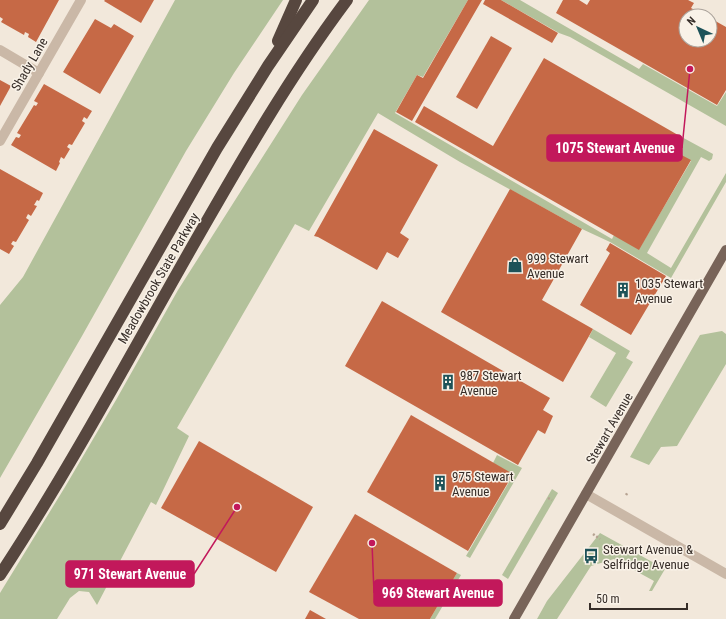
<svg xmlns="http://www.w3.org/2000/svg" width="726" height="619" viewBox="0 0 726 619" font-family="'Roboto Condensed',sans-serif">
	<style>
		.green { fill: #b3c19b }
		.building { fill: #c66946 }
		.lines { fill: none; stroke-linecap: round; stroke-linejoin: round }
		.path { stroke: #b6a291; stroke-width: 2.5; stroke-dasharray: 2 2; stroke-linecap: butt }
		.minor { stroke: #cab8a7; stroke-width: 10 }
		.major { stroke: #786459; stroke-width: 10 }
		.highway { stroke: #57473f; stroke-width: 12 }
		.labels { text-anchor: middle; stroke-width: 3; stroke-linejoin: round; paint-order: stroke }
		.street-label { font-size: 13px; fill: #362d28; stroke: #f9f2e8 }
		.poi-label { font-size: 13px; fill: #362d28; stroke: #f9f2e8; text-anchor: start }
		.leader { fill: none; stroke: #c2185b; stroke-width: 1.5 }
		.callout-dot { fill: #c2185b; stroke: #f9f2e8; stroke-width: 1.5 }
		.callout { fill: #c2185b; stroke: #c2185b; stroke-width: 1.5 }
		.callout-label { font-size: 14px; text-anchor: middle; font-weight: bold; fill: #fff }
	</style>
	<rect width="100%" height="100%" fill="#f2e8db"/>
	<g class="green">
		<path d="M175 0H283L234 73 186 151 82 336 0 478V305L23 277Z"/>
		<path d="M369 0H468L423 77 417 75 395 113 612 239 614 235 639 249 691 161 670 149 678 135 713 154 712 159 709 161 701 157 647 253 671 268 726 173V182L671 278 610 242 582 229 460 162 378 113 309 231 295 224 177 428 189 436 156 505 151 502 97 605 89 592 79 591 70 598 57 619H0V593L65 487 116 400 178 290 302 95Z"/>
		<path d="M501 0H520L639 69 643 64 717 106 726 92V126L570 37 559 33Z"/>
		<path d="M593 329 630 351 626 358 633 362 606 407 590 397 616 353 589 337Z"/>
		<path d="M722 331 726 334V364L677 446 661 447 649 465 630 457 700 335Z"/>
		<path d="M497 455 522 468 470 558 466 556 513 475 493 463Z"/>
		<path d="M552 489 558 493 508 579 502 575Z"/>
		<path d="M600 533 665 569 652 591H649L654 581 614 559 591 566 557 619H537L547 601Z"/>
		<path d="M457 573 461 575 435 619H430Z"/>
	</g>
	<g class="building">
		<path d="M0 0H59L36 42 28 37 29 34 25 32 24 35 1 22 3 19 0 17Z"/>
		<path d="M105 0H154L141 23 104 1Z"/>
		<path d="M468 0H482L412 121 396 112 417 75 423 78Z"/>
		<path d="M485 0H501L558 33 552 43 483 4Z"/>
		<path d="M563 0H579L587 5 590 0H688L694 3 691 8 706 16H686V40H710V18L726 27V90L717 105 556 13Z"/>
		<path d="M95 19 111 28 114 24 134 36 100 94 63 72Z"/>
		<path d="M491 36 512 48 477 109 456 97Z"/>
		<path d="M544 58 678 135 670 149 691 160 639 250 415 122 424 106 493 146Z"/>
		<path d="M0 80 11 86 0 106Z"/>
		<path d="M44 84 92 111 87 119 84 117 82 121 85 123 72 145 69 144 67 147 70 149 64 159 61 157 59 162 60 163 56 171 11 145 16 137 19 138 21 135 17 133 34 105 36 106 38 103 34 101Z"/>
		<path d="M374 129 438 165 400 233 409 239 398 258 387 252 377 270 318 237 314 236Z"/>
		<path d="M0 169 43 193 39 201 37 200 34 205 37 206 31 216 28 214 26 218 29 220 16 242 13 241 11 244 14 246 9 254 0 249Z"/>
		<path d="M510 189 582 229 542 300 593 329 563 382 441 312Z"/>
		<path d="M610 243 666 276 631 335 580 305 610 253 606 250Z"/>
		<path d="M382 301 550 398 543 410 553 416 545 434 538 430 518 465 345 366Z"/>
		<path d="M411 415 513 474 468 551 367 492Z"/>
		<path d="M199 441 313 507 276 572 161 508Z"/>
		<path d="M355 514 457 573 430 619H359L309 592Z"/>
		<path d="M310 610 326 619H305Z"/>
	</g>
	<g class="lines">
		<g class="path">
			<path d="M626 495 628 492"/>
			<path d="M548 498 552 500"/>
			<path d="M593 534 600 539"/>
		</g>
		<g class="minor">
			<path d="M0 50 39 73"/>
			<path d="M0 141 81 0"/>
			<path d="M586 494 726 574"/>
		</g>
		<path class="major" d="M514 619 726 250"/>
		<g class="highway">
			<path d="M278 41 296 0"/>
			<path d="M0 524 37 463 217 148 268 66 313 0"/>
			<path d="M0 575C71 467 132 352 196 240 243 158 290 76 347 0"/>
		</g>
	</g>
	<defs>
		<g id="shop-bare" transform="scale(1.2)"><path d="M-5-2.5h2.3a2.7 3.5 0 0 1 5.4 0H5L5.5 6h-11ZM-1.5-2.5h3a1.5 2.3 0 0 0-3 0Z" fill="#1d5258" stroke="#f9f2e8" stroke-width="2.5" paint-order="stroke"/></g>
		<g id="building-bare" transform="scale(1.2)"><path d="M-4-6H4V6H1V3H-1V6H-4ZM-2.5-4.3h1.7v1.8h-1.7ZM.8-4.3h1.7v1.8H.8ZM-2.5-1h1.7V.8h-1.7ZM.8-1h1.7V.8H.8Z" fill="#1d5258" stroke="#f9f2e8" stroke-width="2.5" paint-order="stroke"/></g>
		<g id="bus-bare" transform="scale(1.2)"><path d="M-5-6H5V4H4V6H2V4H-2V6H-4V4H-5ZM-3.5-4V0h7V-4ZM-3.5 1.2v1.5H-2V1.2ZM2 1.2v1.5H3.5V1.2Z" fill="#1d5258" stroke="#f9f2e8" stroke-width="2.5" paint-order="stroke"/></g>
	</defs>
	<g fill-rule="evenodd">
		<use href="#shop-bare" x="515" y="265"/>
		<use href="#building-bare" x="623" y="290"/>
		<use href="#building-bare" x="448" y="382"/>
		<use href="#building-bare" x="440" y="483"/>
		<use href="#bus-bare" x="591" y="556"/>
	</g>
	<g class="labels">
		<g class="street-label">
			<text transform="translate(29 64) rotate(-60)" y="5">Shady Lane</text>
			<text transform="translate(158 278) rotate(-60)" y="5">Meadowbrook State Parkway</text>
			<text transform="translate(609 428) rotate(-60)" y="5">Stewart Avenue</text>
		</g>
		<g class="poi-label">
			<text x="527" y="263">999 Stewart<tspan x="527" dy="15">Avenue</tspan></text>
			<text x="635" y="288">1035 Stewart<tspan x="635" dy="15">Avenue</tspan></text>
			<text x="460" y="380">987 Stewart<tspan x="460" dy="15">Avenue</tspan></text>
			<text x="452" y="481">975 Stewart<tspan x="452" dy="15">Avenue</tspan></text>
			<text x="603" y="554">Stewart Avenue &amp;<tspan x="603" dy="15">Selfridge Avenue</tspan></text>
		</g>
	</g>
	<path class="leader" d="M690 69L682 148M237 507L194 574M372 543L374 593"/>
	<g class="callout-dot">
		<circle cx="690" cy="69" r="4"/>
		<circle cx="237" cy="507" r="4"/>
		<circle cx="372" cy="543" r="4"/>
	</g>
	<g class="callout">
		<rect x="547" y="135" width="135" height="26" rx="4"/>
		<rect x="66" y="561" width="128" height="26" rx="4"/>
		<rect x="374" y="580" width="128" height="26" rx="4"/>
	</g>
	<g class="callout-label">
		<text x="615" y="153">1075 Stewart Avenue</text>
		<text x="130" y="579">971 Stewart Avenue</text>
		<text x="438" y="598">969 Stewart Avenue</text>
	</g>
	<g transform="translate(698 28) rotate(316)"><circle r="19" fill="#f9f2e8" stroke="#aba39b"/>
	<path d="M0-3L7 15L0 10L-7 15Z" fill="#1d5258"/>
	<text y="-6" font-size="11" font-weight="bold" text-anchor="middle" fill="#362d28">N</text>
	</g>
	<path d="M590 603v6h97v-6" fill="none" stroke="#362d28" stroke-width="2"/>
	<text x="596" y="603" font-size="12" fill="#362d28" stroke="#f9f2e8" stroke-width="3" paint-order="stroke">50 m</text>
</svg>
